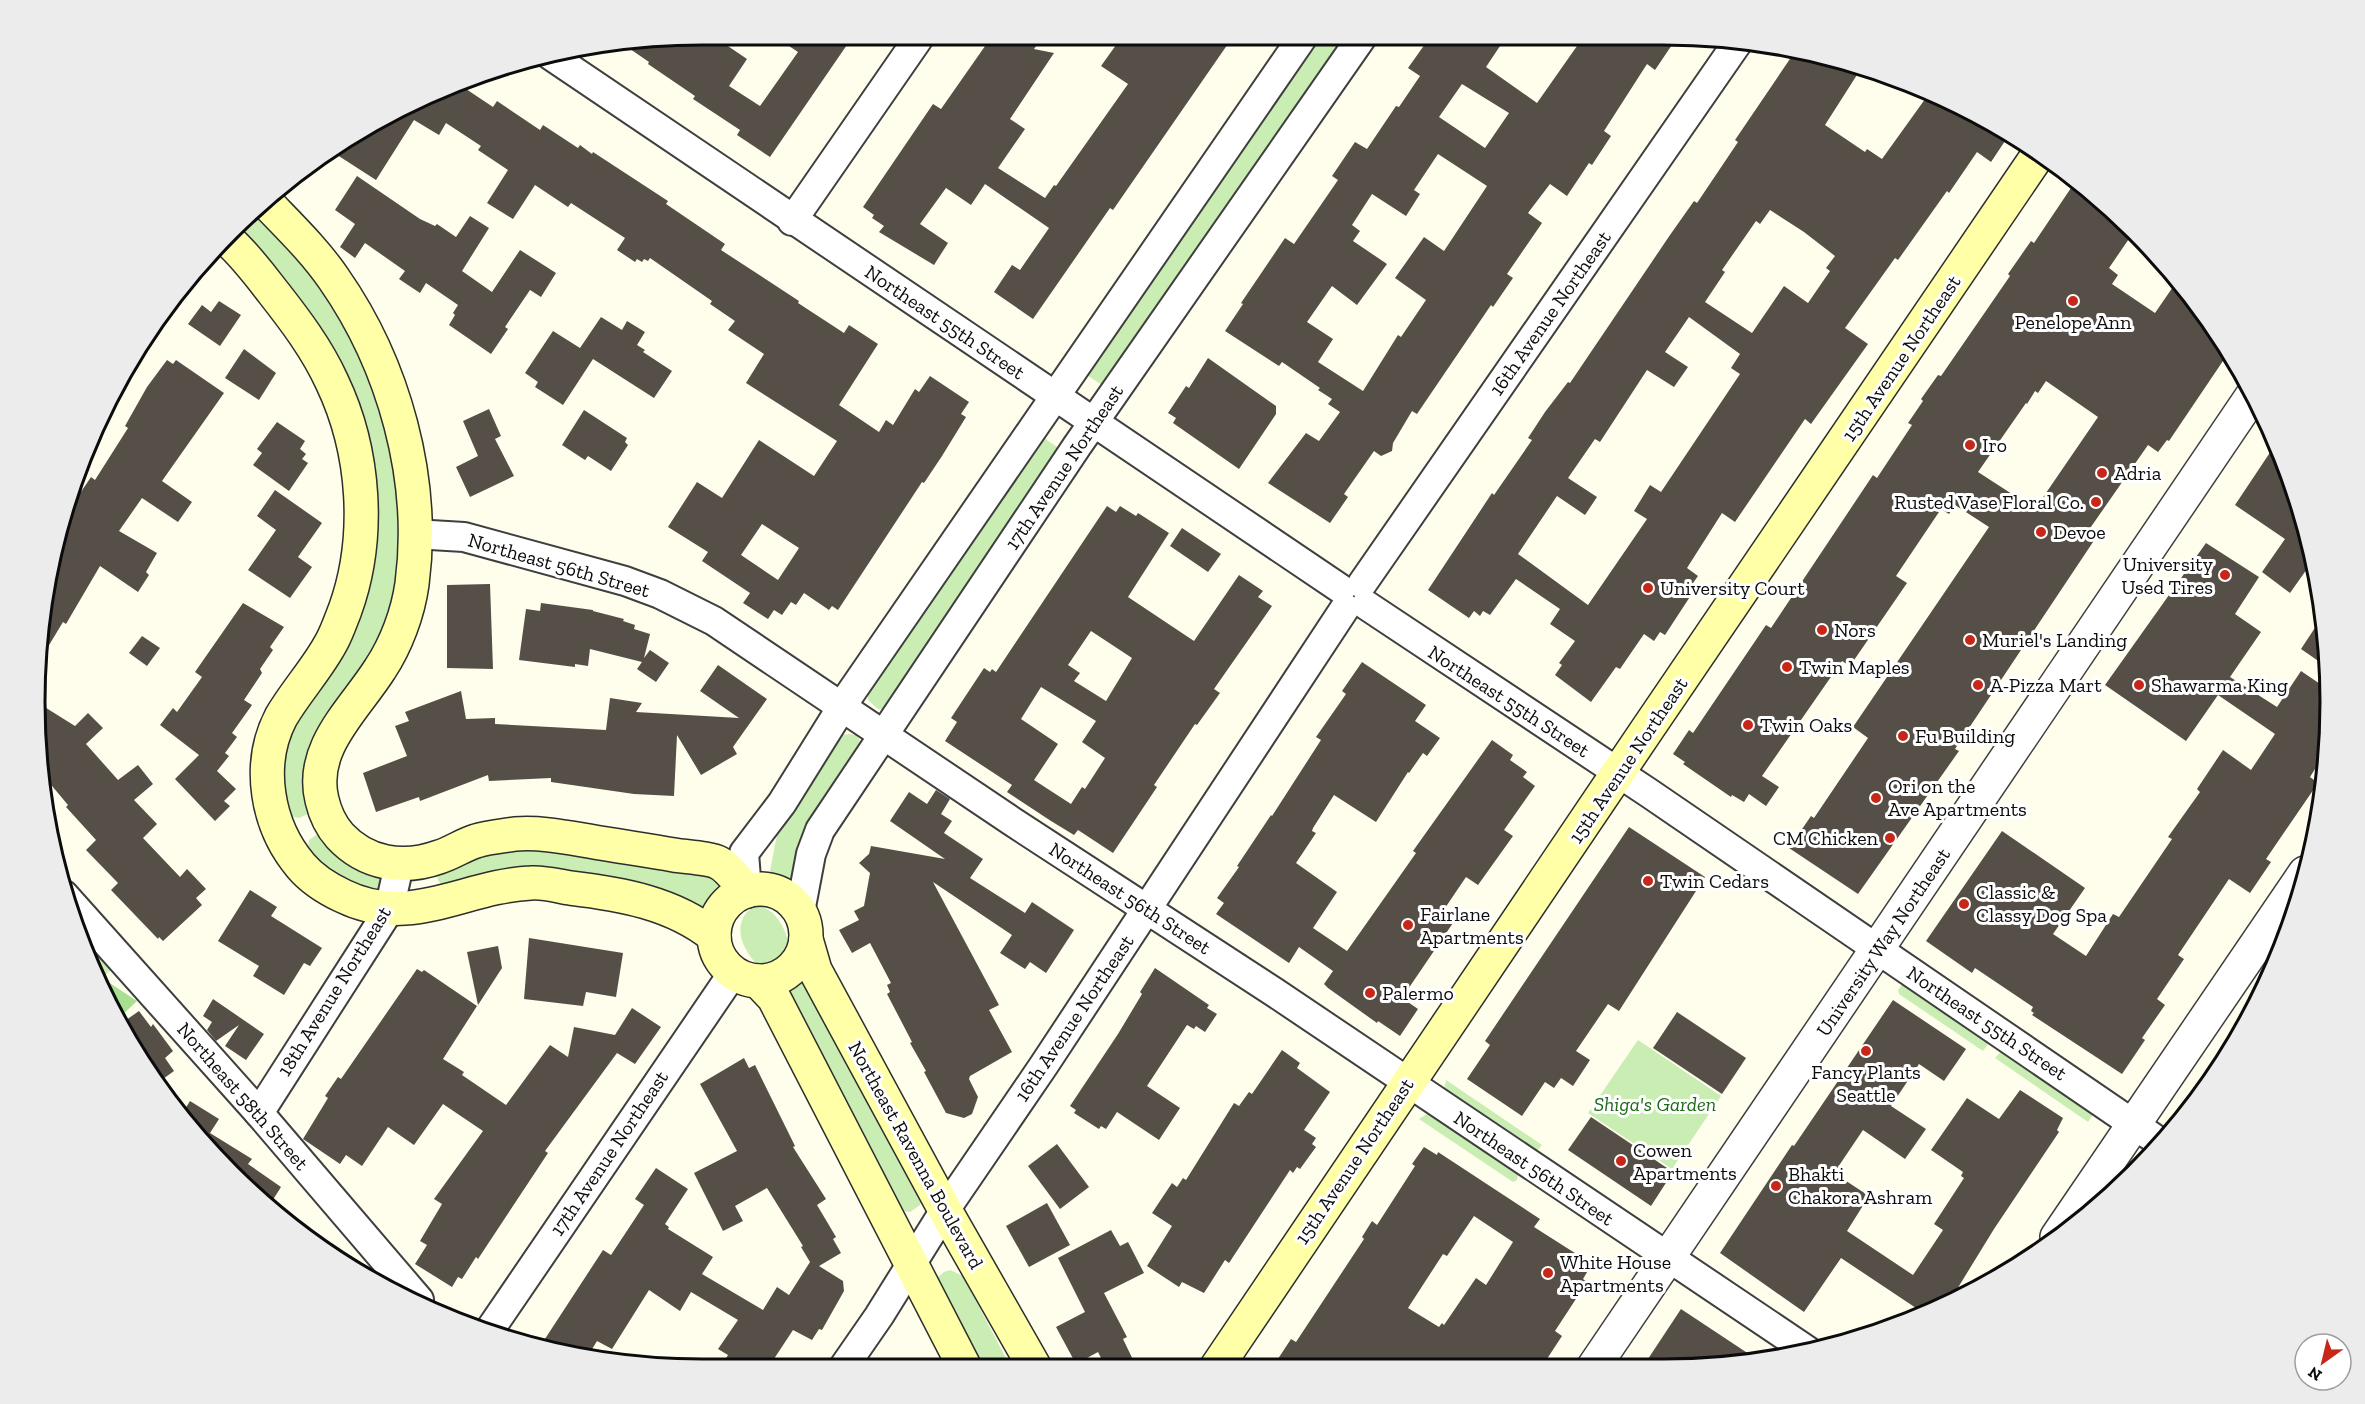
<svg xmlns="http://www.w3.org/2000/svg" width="2365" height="1404" viewBox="0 0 2365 1404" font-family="'Zilla Slab',serif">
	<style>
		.green { fill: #c9edb2 }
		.forest { fill: #a9df90 }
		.building { fill: #564f48; fill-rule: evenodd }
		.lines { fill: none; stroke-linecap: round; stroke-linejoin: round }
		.minor-casing { stroke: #3f3f3f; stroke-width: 32 }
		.tertiary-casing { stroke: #3f3f3f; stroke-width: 36 }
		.secondary-casing { stroke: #2e2e2e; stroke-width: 36 }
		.minor { stroke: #fff; stroke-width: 28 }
		.tertiary { stroke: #fff; stroke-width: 33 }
		.secondary { stroke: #feffa7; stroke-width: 33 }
		.poi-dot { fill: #c72719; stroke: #fff; stroke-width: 2 }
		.labels { text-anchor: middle; stroke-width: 6; stroke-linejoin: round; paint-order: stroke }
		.street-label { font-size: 20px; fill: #0c0c0c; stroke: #fff }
		.poi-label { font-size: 20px; fill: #0c0c0c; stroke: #fff; text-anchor: start }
		.park-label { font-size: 20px; font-style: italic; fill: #1e6918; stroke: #fff }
		.rim { fill: none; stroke: #0c0c0c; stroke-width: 3 }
	</style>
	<rect width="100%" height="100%" fill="#fffeec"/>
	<g class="green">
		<path d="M1319 37H1356L1112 392 1087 375Z"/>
		<path d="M256 212 302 254 359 344 393 444 404 534 393 608 310 813 299 818 288 816 281 763 373 498 238 230Z"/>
		<path d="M1041 436 1066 453 885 710 878 709 868 700V690Z"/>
		<path d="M849 734 856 735 864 746 793 886 780 881 770 871 777 835 787 814 836 739 842 735Z"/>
		<path d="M319 833 384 878 379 890 371 892 325 869 308 848 309 840Z"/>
		<path d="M514 846 705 873 725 885V892L716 919 444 886C436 881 436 876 440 868Z"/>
		<path d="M753 906C776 904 789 934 790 953 781 964 772 969 758 966 741 947 731 924 753 906Z"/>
		<path d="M75 929 111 970 99 981Z"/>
		<path d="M809 978 922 1199 920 1205 910 1212 899 1211 781 992Z"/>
		<path d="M1903 983 1987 1041 1988 1044 1983 1051 1899 994 1898 990Z"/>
		<path d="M1638 1040 1721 1096 1672 1169 1588 1113Z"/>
		<path d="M2002 1050 2091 1112 2092 1116 2088 1122 1995 1058Z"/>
		<path d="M1446 1080 1542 1145 1538 1150 1534 1151 1444 1090Z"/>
		<path d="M1427 1114 1518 1174 1517 1180 1513 1182 1419 1119Z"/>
		<path d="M950 1270 963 1276 1011 1368H976L936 1279 944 1272Z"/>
	</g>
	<path class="forest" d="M96 974 137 1001 117 1020Z"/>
	<g class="building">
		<path d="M1584 36H1678L1655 70 1647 64 1604 131 1611 136 1592 165 1589 163 1567 196 1550 184 1528 213 1542 223 1507 274 1513 278 1493 307 1491 305 1417 414 1412 411 1393 443 1392 451 1381 456 1374 451 1344 494 1348 497 1330 523 1268 483 1306 433 1319 441 1340 412 1328 404 1332 399 1318 390 1320 388 1282 362 1279 366 1225 331 1243 304 1241 303 1285 238 1294 244 1338 180 1332 176 1355 142 1367 149 1396 106 1399 107 1420 76 1408 68 1430 37H1506L1486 67 1537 103ZM1462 84 1509 113 1485 148 1439 117ZM1438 154 1487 186 1444 251 1424 237 1395 278 1426 300 1401 337 1398 335 1363 391 1318 362 1333 339 1307 322 1332 286 1357 305 1387 264 1353 241 1360 231 1352 225 1372 194 1406 216 1420 194 1414 190Z"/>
		<path d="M1121 38H1232L1113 210 1110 208 1033 319 994 292 1012 265 1020 270 1049 228 985 184 971 205 946 188 920 224 948 243 934 265 879 232 884 226 872 218 874 215 863 207 933 104 941 109 990 39H1041L1034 49 1054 53 1010 119 1025 129 998 168 1045 198 1054 185 1056 186 1128 84 1101 66Z"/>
		<path d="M851 39 770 157 737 135 740 130 693 99 695 96 648 64 649 62 617 40H719L747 59 729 86 760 106 798 52 780 40Z"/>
		<path d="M1794 53 1862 67 1825 125 1865 152 1867 149 1882 159 1928 95 2009 135 1991 162 1977 152 1949 193 1947 191 1898 260 1895 258 1845 328 1868 344 1811 424 1805 419 1735 522 1722 513 1687 568 1698 576 1693 583 1697 586 1665 635 1660 632 1654 641 1644 634 1620 669 1616 667 1591 702 1555 675 1562 665 1559 663 1575 641 1550 624 1560 609 1516 579 1490 615 1483 611 1480 616 1474 611 1469 618 1428 590 1492 493 1494 495 1532 440 1528 438 1545 412 1568 382 1570 383 1670 235 1694 201 1697 203 1738 142 1735 140ZM1770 210 1804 232 1835 256 1826 268 1830 271 1808 303 1784 286 1752 333 1705 302 1725 272 1722 270 1756 221 1760 224ZM1689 317 1740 354 1731 368 1740 374 1661 492 1650 485 1634 511 1647 519 1588 605 1518 554 1557 496 1585 515 1597 497 1568 478 1595 439 1600 442 1647 370 1674 387 1688 367 1665 352Z"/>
		<path d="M457 83 493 107 497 101 540 130 543 125 578 148 580 145 592 154 593 152 668 201 666 204 725 244 721 250 799 301 798 303 844 333 849 325 878 344 839 405 879 432 886 420 893 425 915 389 919 392 930 376 969 402 961 414 966 417 942 456 924 483 922 482 838 610 832 606 829 610 804 593 796 605 791 602 782 615 774 610 768 619 743 603 750 593 702 561 708 552 668 527 697 482 722 498 759 440 814 476 837 441 746 383 764 354 728 330 735 321 710 304 712 301 650 258 648 261 644 259 642 262 637 259 635 262 617 250 625 238 571 203 568 207 535 185 513 219 487 203 508 170 478 150 481 146 446 123 439 135 414 120 376 180 331 151 406 104ZM762 524 799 548 778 580 741 555Z"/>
		<path d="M357 176 420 219 435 226 437 224 456 237 470 216 489 228 462 271 492 292 520 250 556 273 541 297 530 290 505 327 508 329 491 354 449 325 455 315 453 313 458 305 426 283 420 293 399 279 405 271 365 243 355 258 340 247 355 224 335 210Z"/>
		<path d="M2073 185 2081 191 2083 188 2135 230 2109 268 2118 275 2112 284 2155 313 2177 281 2218 331 2229 352 2169 441 2167 440 2158 452 2148 445 2086 534 2095 539 1955 749 1959 751 1858 894 1789 848 1811 816 1814 818 1868 738 1853 727 1989 527 1955 505 1949 514 1941 509 1896 576 1907 583 1850 666 1842 661 1762 776 1779 787 1766 806 1749 794 1744 802 1732 795 1731 797 1683 764 1685 762 1673 754 1689 730 1693 733 1766 625 1771 628 1873 475 1877 478 1912 425 1908 423 1923 401 1921 399 1938 375 1941 376 2010 276 2008 274 2031 241 2034 243ZM2046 381 2098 417 2035 509 1978 472 2026 403 2027 404 2035 391 2038 393Z"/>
		<path d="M219 301 241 315 220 346 188 324 202 305 211 312Z"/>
		<path d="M601 317 622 330 627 321 645 332 637 345 645 350 643 352 672 371 654 398 593 359 563 405 535 387 538 382 525 373 553 331 580 348Z"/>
		<path d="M244 349 276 373 259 400 225 378Z"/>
		<path d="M1208 358 1276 406V414L1239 469 1173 423 1176 418 1168 413 1186 386 1189 388Z"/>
		<path d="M167 360 173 364 176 360 224 393 162 481 192 502 178 522 142 498 119 531 157 553 146 572 149 575 138 592 100 566 66 624 63 622 37 665 40 615 58 537 73 515 68 511 91 477 95 480 128 428 125 426 147 387Z"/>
		<path d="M489 409 501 436 495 439 514 476 470 497 456 467 478 456 463 421Z"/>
		<path d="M584 410 627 438 625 442 628 445 611 471 588 456 585 460 562 445Z"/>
		<path d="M277 422 305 441 300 449 306 454 302 459 308 463 289 491 253 465 262 453 257 449Z"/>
		<path d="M2277 442 2314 559 2290 593 2262 572 2285 539 2235 505Z"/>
		<path d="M275 490 322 523 298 557 312 567 290 598 248 570 276 530 257 516Z"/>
		<path d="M1107 506 1116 512 1120 506 1136 516 1138 513 1169 533 1128 597 1194 641 1239 575 1263 591 1258 597 1272 606 1214 689 1220 693 1197 725 1195 724 1154 785 1157 787 1113 853 1078 830 1074 835 1051 821 1007 792 1012 785 945 741 957 722 951 718 984 668 990 672 992 669 996 672ZM1091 631 1132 658 1106 701 1074 681 1080 673 1068 665ZM1041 687 1096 721 1082 742 1105 758 1085 789 1082 787 1071 804 1034 780 1058 744 1021 719Z"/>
		<path d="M1182 528 1221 554 1208 572 1170 546Z"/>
		<path d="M2206 543 2259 577 2235 614 2261 632 2230 677 2277 707 2301 671 2329 690 2330 702 2325 753 2310 777 2318 783 2266 859 2271 862 2250 893 2229 879 2178 955 2184 959 2157 999 2165 1005 2142 1038 2145 1040 2122 1074 2032 1015 2034 1013 2031 1011 2033 1007 1975 968 1972 973 1926 941 2002 831 2085 888 2053 934 2086 956 2113 914 2119 917 2172 839 2168 837 2200 792 2197 789 2223 750 2251 770 2275 734 2218 695 2186 741 2105 685Z"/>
		<path d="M490 584 493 669 447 668V585Z"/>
		<path d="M243 603 284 627 270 647 273 650 260 669 262 673 244 700 252 705 232 733 237 737 225 753 229 756 217 771 236 789 224 801 230 806 215 821 175 779 199 755 160 725 173 708 177 712 202 677 195 672Z"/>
		<path d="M541 603 593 610V611L624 619 623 621 635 625 634 629 650 634 644 658 650 650 669 663 656 682 637 669 642 662 590 649 588 666 575 664V667L519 660 526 609 540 611Z"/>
		<path d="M2322 617 2327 667 2301 649Z"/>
		<path d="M142 636 160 648 147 666 129 653Z"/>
		<path d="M1362 662 1426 705 1415 721 1440 738 1427 756 1423 753 1409 773 1408 772 1376 822 1334 795 1313 828 1312 831 1316 833 1296 863 1337 892 1313 928 1347 951 1416 853 1413 851 1492 740 1513 755 1510 760 1527 772 1523 777 1535 786 1504 830 1513 836 1478 885 1466 877 1443 911 1455 920 1402 998 1418 1009 1400 1036 1378 1021 1377 1023 1328 988 1324 984 1333 971 1299 947 1289 963 1216 914 1224 903 1217 898 1239 867 1237 866 1271 815 1272 816 1321 740 1316 737 1346 694 1342 691Z"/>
		<path d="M718 665 767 699 733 747 737 754 701 775 677 735 674 796 634 794 551 782V778L489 781 488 775 420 801 419 797 376 812 363 773 407 756 395 726 409 721 405 712 461 691 466 719 495 718V724L606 730 610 698 642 703 636 712 739 718 700 691Z"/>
		<path d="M35 701 75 726 88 713 103 728 86 744 118 780 138 765 153 784 134 800 157 824 143 838 180 877 187 869 206 889 196 898 202 905 163 941 159 937 158 939 111 890 118 883 86 850 96 840 66 807 68 805 42 774Z"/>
		<path d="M936 790 950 799 941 814 952 821 944 833 983 859 970 878 1025 913 1032 902 1074 930 1046 973 1030 962 1025 969 1000 953 1012 935 933 882 999 1005 989 1010 1012 1052 970 1076 969 1079 978 1097 972 1114 964 1118 946 1113 924 1072 926 1071 910 1043 912 1042 887 994 890 992 887 985 891 983 870 943 852 953 839 930 859 920 854 911 864 906 870 873 859 863 869 854 871 846 945 859 890 821 909 792 927 804Z"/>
		<path d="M1629 827 1705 877 1619 1011 1608 1004 1576 1051 1590 1060 1573 1086 1561 1078 1554 1088 1545 1082 1522 1116 1467 1079 1490 1045 1485 1041Z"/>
		<path d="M250 890 277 907 271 916 322 948 310 966 304 963 284 995 253 976 259 966 218 941Z"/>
		<path d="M529 938 623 953 616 997 586 992 583 1006 524 999Z"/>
		<path d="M498 946 502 968 478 1005 467 952Z"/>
		<path d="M1155 968 1209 1005 1207 1008 1217 1014 1205 1032 1196 1026 1194 1029 1187 1025 1147 1086 1180 1108 1159 1140 1117 1112 1106 1129 1101 1126 1099 1129 1074 1113 1076 1110 1070 1106 1118 1034 1142 994 1140 992Z"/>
		<path d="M417 969 422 972 424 970 477 1006 443 1059 464 1072 462 1075 506 1105 550 1045 568 1057 574 1027 615 1035 632 1008 661 1027 635 1064 617 1053 545 1151 548 1153 478 1259 476 1257 462 1279 458 1277 452 1287 415 1264 427 1245 420 1241 442 1204 434 1199 483 1131 443 1104 414 1145 388 1127 362 1166 346 1155 340 1164 303 1139 328 1098 325 1096 338 1077 341 1079Z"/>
		<path d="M213 999 264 1034 246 1060 225 1046 239 1025 216 1041 207 1030 212 1022 203 1016Z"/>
		<path d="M1893 1000 1966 1049 1944 1081 1919 1064 1891 1106 1926 1129 1905 1159 1863 1130 1834 1173 1869 1196 1847 1231 1913 1275 1943 1230 1934 1224 1964 1178 1961 1176 1963 1172 1931 1150 1967 1098 1999 1119 2020 1090 2063 1118 2057 1130 2059 1132 1994 1229 1951 1299 1919 1310 1841 1258 1804 1312 1720 1253 1792 1145 1794 1146Z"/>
		<path d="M139 1011 151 1027 153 1024 173 1051 165 1058 174 1071 156 1084 119 1025Z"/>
		<path d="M1677 1012 1746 1058 1722 1094 1653 1048Z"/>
		<path d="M1282 1050 1300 1063 1297 1068 1330 1092 1304 1130 1316 1138 1312 1144 1316 1147 1300 1169 1297 1167 1293 1173 1290 1170 1229 1263 1225 1260 1204 1293 1182 1282 1179 1287 1147 1266 1172 1226 1152 1213 1172 1183 1177 1187 1183 1178 1186 1180 1234 1103 1239 1106 1249 1092 1252 1094Z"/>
		<path d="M744 1058 749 1068 755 1065 795 1146 793 1147 826 1199 817 1205 836 1237 833 1239 841 1253 819 1266 843 1281 844 1291 822 1330 819 1329 812 1340 793 1330 768 1368H720L728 1355 718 1349 738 1320 691 1292 680 1311 649 1290 612 1349 597 1341 589 1354 541 1345 603 1250 611 1255 644 1205 635 1199 656 1168 688 1189 665 1224 669 1227 668 1229 713 1257 702 1274 763 1310 777 1287 789 1295 810 1262 801 1247 803 1246 767 1188 735 1206 743 1221 723 1231 694 1173 737 1151 700 1084Z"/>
		<path d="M190 1101 219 1119 210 1133 252 1159 248 1164 281 1187 269 1206 230 1174 180 1117Z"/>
		<path d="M1591 1117 1673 1172 1651 1206 1568 1150Z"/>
		<path d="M1057 1144 1089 1187 1060 1209 1028 1166Z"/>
		<path d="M1424 1147 1437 1155 1438 1152 1540 1219 1534 1227 1578 1255 1576 1257 1590 1267 1583 1279 1587 1282 1555 1331 1562 1336 1541 1368H1272L1291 1339 1296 1342 1364 1239 1362 1237 1372 1221 1377 1225 1415 1166 1412 1164ZM1474 1216 1513 1242 1486 1285 1476 1278 1444 1325 1442 1323 1439 1327 1408 1308 1443 1254 1447 1256Z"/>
		<path d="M1047 1203 1070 1245 1029 1267 1006 1226Z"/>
		<path d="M1111 1230 1120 1246 1128 1242 1144 1273 1104 1293 1127 1337 1123 1339 1137 1368H1106L1098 1352 1076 1364 1056 1327 1085 1312 1058 1258Z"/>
		<path d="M1681 1309 1758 1360 1707 1368H1642Z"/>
	</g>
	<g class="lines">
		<g class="minor-casing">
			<g id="minor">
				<path d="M550 55 1341 589"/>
				<path d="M792 221 918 39"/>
				<path d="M414 534 464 537 625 581 660 594 714 621 1013 822 1274 992 1808 1351"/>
				<path d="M1362 584 1738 42"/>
				<path d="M1366 605 1649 793 2158 1141"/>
				<path d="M747 891 744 853 782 803 850 694 1302 38"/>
				<path d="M64 895 259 1113 419 1300"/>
				<path d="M800 912 811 854 820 830 1077 446 1362 37"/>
				<path d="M259 1113 389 910 399 865"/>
				<path d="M487 1334 733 973"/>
				<path d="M843 1368 879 1316 945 1210 1044 1065 1345 608"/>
			</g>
		</g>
		<g class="tertiary-casing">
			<g id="tertiary">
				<path d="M2057 1237 2305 873"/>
				<path d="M1593 1368 2252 396"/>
			</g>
		</g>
		<g class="secondary-casing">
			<g id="secondary">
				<path d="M266 202C290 227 315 251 334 279 394 365 426 479 412 584 408 613 396 645 380 669 354 710 309 748 322 800 325 813 331 826 340 836 366 864 403 870 439 857 452 853 463 845 476 841 488 837 503 836 515 834 540 832 565 837 589 841 617 846 646 850 674 855 685 857 710 858 719 863 729 868 739 883 747 891"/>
				<path d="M228 240C245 255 259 274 273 292 295 320 317 349 332 382 365 451 371 538 345 610 341 620 337 632 332 641 318 668 296 691 281 717 256 765 267 826 301 866 312 879 328 889 343 896 410 929 464 886 531 883 544 882 558 886 570 888 621 894 673 903 714 936"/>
				<circle cx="760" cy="935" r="46"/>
				<path d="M806 939 815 970 945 1210 1035 1368"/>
				<path d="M758 981 774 998 965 1368"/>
				<path d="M1216 1368C1488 961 1765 557 2040 152"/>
			</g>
		</g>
		<use href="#minor" class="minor"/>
		<use href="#tertiary" class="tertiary"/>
		<use href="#secondary" class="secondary"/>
	</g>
	<g class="poi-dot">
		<circle cx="2073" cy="301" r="6"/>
		<circle cx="1970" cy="445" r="6"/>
		<circle cx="2102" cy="473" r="6"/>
		<circle cx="2096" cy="502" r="6"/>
		<circle cx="2041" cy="532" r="6"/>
		<circle cx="2225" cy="575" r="6"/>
		<circle cx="1648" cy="588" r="6"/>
		<circle cx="1822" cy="630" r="6"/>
		<circle cx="1970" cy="640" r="6"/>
		<circle cx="1787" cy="667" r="6"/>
		<circle cx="1978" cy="685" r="6"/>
		<circle cx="2139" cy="685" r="6"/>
		<circle cx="1748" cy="725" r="6"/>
		<circle cx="1903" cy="736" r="6"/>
		<circle cx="1876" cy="798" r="6"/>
		<circle cx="1890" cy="838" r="6"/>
		<circle cx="1648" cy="881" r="6"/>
		<circle cx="1964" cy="904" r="6"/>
		<circle cx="1408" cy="925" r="6"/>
		<circle cx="1370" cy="993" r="6"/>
		<circle cx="1866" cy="1051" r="6"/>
		<circle cx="1621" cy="1161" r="6"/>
		<circle cx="1776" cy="1186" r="6"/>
		<circle cx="1548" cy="1273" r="6"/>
	</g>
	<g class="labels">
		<g class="street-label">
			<text transform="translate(1550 313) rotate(-55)" y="7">16th Avenue Northeast</text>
			<text transform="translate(945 322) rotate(34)" y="7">Northeast 55th Street</text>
			<text transform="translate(1901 358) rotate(-56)" y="7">15th Avenue Northeast</text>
			<text transform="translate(1064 467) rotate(-56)" y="7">17th Avenue Northeast</text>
			<text transform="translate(559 565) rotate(16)" y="7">Northeast 56th Street</text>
			<text transform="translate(1509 701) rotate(33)" y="7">Northeast 55th Street</text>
			<text transform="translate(1628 760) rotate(-56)" y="7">15th Avenue Northeast</text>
			<text transform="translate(1130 898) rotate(33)" y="7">Northeast 56th Street</text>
			<text transform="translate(1883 942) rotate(-56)" y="7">University Way Northeast</text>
			<text transform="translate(334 991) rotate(-58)" y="7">18th Avenue Northeast</text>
			<text transform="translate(1074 1018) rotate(-56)" y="7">16th Avenue Northeast</text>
			<text transform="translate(1987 1023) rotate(34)" y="7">Northeast 55th Street</text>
			<text transform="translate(243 1096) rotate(49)" y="7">Northeast 58th Street</text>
			<text transform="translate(609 1153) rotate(-56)" y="7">17th Avenue Northeast</text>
			<text transform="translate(916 1155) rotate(61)" y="7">Northeast Ravenna Boulevard</text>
			<text transform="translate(1354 1161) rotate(-56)" y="7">15th Avenue Northeast</text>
			<text transform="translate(1534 1168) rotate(34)" y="7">Northeast 56th Street</text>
		</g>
		<g class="poi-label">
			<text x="2073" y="329" text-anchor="middle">Penelope Ann</text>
			<text x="1982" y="452">Iro</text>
			<text x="2114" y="480">Adria</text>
			<text x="2084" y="509" text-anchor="end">Rusted Vase Floral Co.</text>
			<text x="2053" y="539">Devoe</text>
			<text x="2213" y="571" text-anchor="end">University<tspan x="2213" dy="23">Used Tires</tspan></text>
			<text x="1660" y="595">University Court</text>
			<text x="1834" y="637">Nors</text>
			<text x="1982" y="647">Muriel's Landing</text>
			<text x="1799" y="674">Twin Maples</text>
			<text x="1990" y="692">A-Pizza Mart</text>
			<text x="2151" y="692">Shawarma King</text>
			<text x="1760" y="732">Twin Oaks</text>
			<text x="1915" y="743">Fu Building</text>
			<text x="1888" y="793">Ori on the<tspan x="1888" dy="23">Ave Apartments</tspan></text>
			<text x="1878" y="845" text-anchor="end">CM Chicken</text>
			<text x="1660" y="888">Twin Cedars</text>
			<text x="1976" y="899">Classic &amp;<tspan x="1976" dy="23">Classy Dog Spa</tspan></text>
			<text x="1420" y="921">Fairlane<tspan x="1420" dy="23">Apartments</tspan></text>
			<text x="1382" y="1000">Palermo</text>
			<text x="1866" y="1079" text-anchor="middle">Fancy Plants<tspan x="1866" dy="23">Seattle</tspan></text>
			<text x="1633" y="1157">Cowen<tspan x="1633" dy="23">Apartments</tspan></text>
			<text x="1788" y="1181">Bhakti<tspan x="1788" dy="23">Chakora Ashram</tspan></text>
			<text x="1560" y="1269">White House<tspan x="1560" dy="23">Apartments</tspan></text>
		</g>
		<g class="park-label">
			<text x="1655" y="1111">Shiga's Garden</text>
		</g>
	</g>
	<path d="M0 0H2365V1404H0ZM702 45H1663A657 657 0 0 1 2320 702V702A657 657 0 0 1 1663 1359H702A657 657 0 0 1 45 702V702A657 657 0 0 1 702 45Z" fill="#ececec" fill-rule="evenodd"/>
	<path class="rim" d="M702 45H1663A657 657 0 0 1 2320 702V702A657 657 0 0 1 1663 1359H702A657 657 0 0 1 45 702V702A657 657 0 0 1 702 45Z"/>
	<g transform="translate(2323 1362) rotate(214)"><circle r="28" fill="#ffffff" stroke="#9e9e9e" stroke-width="1.5"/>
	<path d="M0-4.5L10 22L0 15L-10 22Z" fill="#c72719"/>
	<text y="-9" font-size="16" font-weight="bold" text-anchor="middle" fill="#0c0c0c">N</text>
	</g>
</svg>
